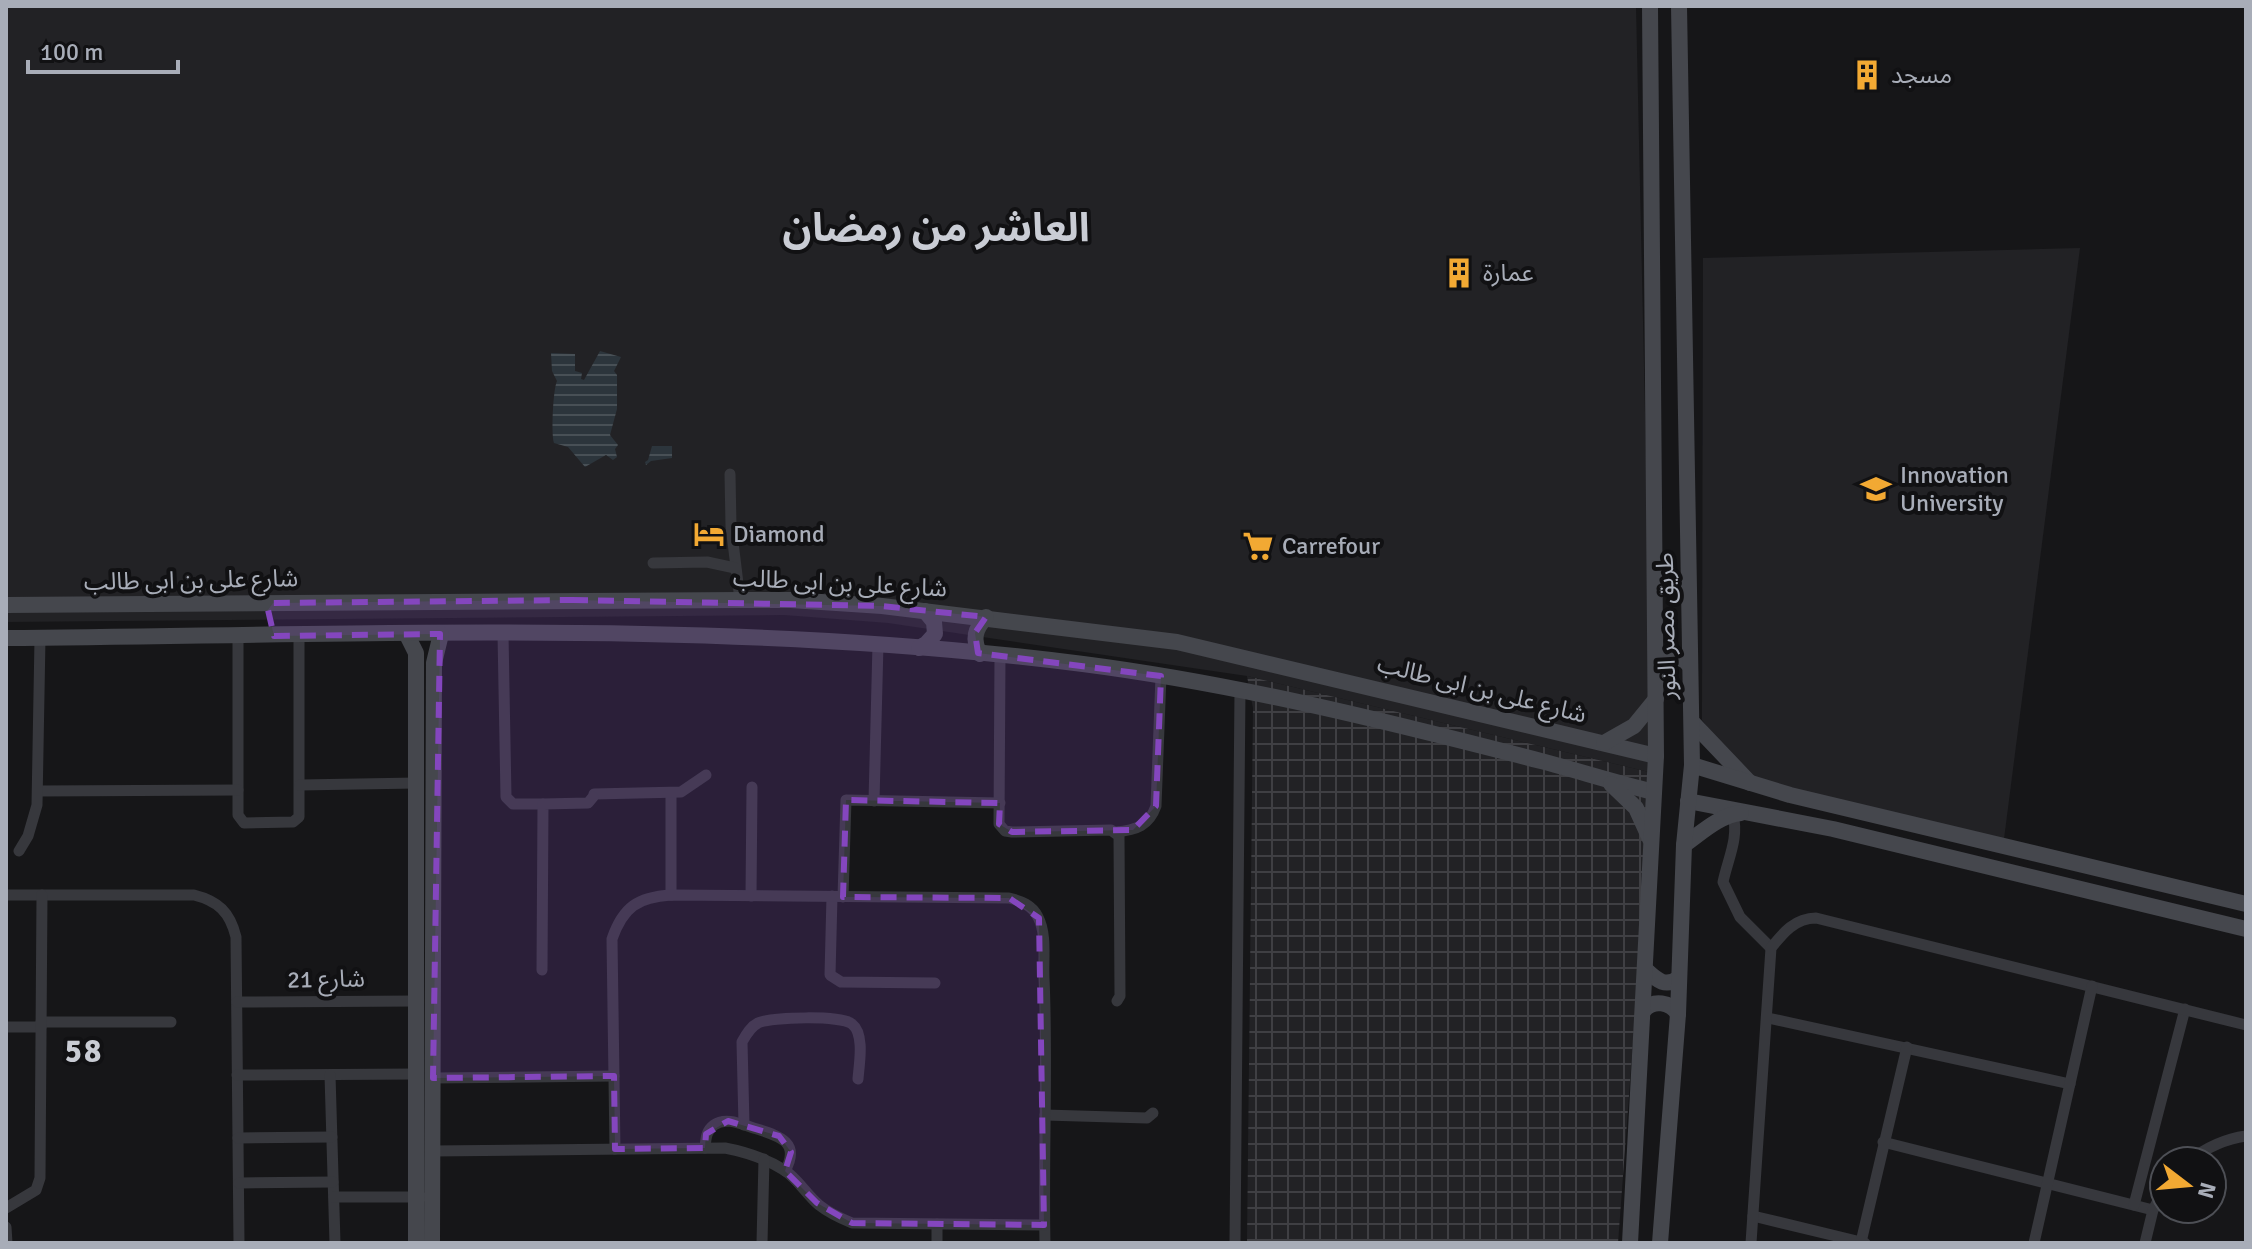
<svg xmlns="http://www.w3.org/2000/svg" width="2252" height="1249" viewBox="0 0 2252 1249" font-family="Signika,'Noto Sans Arabic',sans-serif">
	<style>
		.built { fill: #222225 }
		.industrial { fill: url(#industrial-grid) }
		.water { fill: url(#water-rules) }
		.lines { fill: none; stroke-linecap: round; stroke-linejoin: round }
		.street { stroke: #37383d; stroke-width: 11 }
		.secondary { stroke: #45474d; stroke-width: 16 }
		.marked { fill: #8446be; fill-opacity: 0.2; stroke: #8446be; stroke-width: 6; stroke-dasharray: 16 10; stroke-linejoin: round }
		.labels { text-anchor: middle; stroke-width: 8; stroke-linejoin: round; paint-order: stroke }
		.poi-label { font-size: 24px; fill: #a8adb8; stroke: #111113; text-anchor: start }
		.street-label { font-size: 24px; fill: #a8adb8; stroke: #111113 }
		.district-label { font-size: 32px; font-weight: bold; letter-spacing: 2px; fill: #c9ccd4; stroke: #111113 }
		.town-label { font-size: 40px; font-weight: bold; fill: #c9ccd4; stroke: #111113 }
	</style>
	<defs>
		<pattern id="industrial-grid" width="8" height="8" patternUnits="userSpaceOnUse" patternTransform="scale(2)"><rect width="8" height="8" fill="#222225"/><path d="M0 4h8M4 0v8" fill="none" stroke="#3f3f43"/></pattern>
		<pattern id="water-rules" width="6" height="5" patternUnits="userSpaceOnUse" patternTransform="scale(2)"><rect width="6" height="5" fill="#2c353c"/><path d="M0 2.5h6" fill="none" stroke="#485056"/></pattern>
	</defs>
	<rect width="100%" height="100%" fill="#161618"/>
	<g class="built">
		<path d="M6 6H1636L1653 773 1247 676 888 623 784 615 6 622Z"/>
		<path d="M2080 248 2004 839 1745 777 1702 720 1703 258Z"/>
	</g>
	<path class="industrial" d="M1247 676 1653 773 1618 1243H1247L1253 708Z"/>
	<g class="water">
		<path d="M600 351 621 357 614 371 617 375V409L610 435 618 445 615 449 617 457 613 460 606 455 585 467 568 447 554 443C551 435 553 389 557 381L552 371 551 353 575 354V371L582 373 581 379 584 380Z"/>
		<path d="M652 446H672V458L651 461 646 465 645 462 648 460Z"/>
	</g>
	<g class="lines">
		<g class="street">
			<path d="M730 474 731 526 740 600"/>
			<path d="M653 563 707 562 735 568"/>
			<path d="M503 634 506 797 513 804H543"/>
			<path d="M238 636V815L244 823 293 822 299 817V636"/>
			<path d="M1000 656 999 824 1005 831 1012 832 1111 830 1119 836 1120 996 1117 1001"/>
			<path d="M300 785 416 783"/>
			<path d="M38 791 238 790"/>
			<path d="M671 793V895"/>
			<path d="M594 794 681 792 706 775"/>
			<path d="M874 801 878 644"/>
			<path d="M1733 814C1739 839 1728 858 1723 882L1740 917 1771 948"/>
			<path d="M1116 832C1136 830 1149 826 1156 806L1161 676"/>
			<path d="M19 851 28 836 37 805 40 638"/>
			<path d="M6 895H194C218 901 230 912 236 937L239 1243"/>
			<path d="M751 896 752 787"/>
			<path d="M832 896 830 975 841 982 935 983"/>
			<path d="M843 897 846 800 1000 803"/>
			<path d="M542 970 543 804 588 803 593 797"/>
			<path d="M237 1002 416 1001"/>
			<path d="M1768 1018 2070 1084"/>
			<path d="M41 1022H171"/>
			<path d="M6 1027H41"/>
			<path d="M237 1075 416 1074"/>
			<path d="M330 1075 335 1243"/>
			<path d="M433 1078 614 1076"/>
			<path d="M1045 1115 1147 1118 1153 1113"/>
			<path d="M744 1125 742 1042C746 1035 750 1027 758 1023 771 1017 842 1015 852 1024 865 1034 859 1065 858 1079"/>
			<path d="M238 1138 332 1137"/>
			<path d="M1883 1142 2153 1210"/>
			<path d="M705 1148C706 1138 706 1131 714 1125 726 1116 743 1125 757 1129 779 1136 801 1142 785 1171"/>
			<path d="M615 1149 612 939C623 907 638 897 671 895L1009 898C1021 901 1032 905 1038 917 1047 934 1043 960 1044 978 1048 1067 1043 1155 1045 1243"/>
			<path d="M432 1151 725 1148C746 1152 765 1158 784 1170 798 1179 806 1194 819 1205 829 1213 840 1218 852 1223L1044 1225"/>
			<path d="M2189 1161C2207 1147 2224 1139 2246 1136"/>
			<path d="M239 1183 333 1182"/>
			<path d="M334 1197H421"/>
			<path d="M2134 1205 2185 1009"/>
			<path d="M6 1208 36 1190 40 1178 42 895"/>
			<path d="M1753 1216 1865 1243"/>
			<path d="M937 1224V1243"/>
			<path d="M6 1227 7 1243"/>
			<path d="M1861 1242 1907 1047"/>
			<path d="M762 1243 764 1159"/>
			<path d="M1235 1243 1240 690"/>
			<path d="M1751 1243 1771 948C1783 933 1795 918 1816 918L2246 1025"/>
			<path d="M2034 1243 2092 986"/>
			<path d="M2145 1243 2153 1210 2164 1190"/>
		</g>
		<g class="secondary">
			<path d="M6 605 740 600H791L882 606 1177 642 1656 756"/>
			<path d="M407 635 416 653V1243"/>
			<path d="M6 638C365 635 726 618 1083 664 1238 684 1390 722 1541 761 1579 771 1616 783 1654 792"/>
			<path d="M919 648 926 644 935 634 934 622 925 611"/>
			<path d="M980 654C972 639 975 629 986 617"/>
			<path d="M1656 663 1663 656C1674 656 1684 657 1690 666"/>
			<path d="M1692 722 1750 783"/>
			<path d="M1604 743 1634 726 1656 699"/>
			<path d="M1692 765 1790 795 2246 904"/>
			<path d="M1611 784 1636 808 1650 839"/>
			<path d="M1688 801 1833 829 2246 929"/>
			<path d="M1684 845C1701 833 1720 815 1741 813"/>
			<path d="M1646 970C1657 980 1665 988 1679 978"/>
			<path d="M1644 1010C1654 999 1670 1002 1678 1014"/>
			<path d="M432 1243 434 663 441 634"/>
			<path d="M1630 1243 1656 756 1650 6"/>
			<path d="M1660 1243 1678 1014 1684 845 1692 765 1679 6"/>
		</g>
	</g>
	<path class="marked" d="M572 600 882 606 986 617 975 633 978 653 1161 676 1156 806 1133 830 1012 832 999 824 1000 803 846 800 843 897 1009 898 1039 918 1044 1225 852 1223 817 1203 785 1171 791 1152 779 1136 728 1121 706 1134 705 1148 615 1149 614 1076 433 1078 440 634 274 636 268 610 273 603Z"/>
	<defs>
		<g id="building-bare" transform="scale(2.4)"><path d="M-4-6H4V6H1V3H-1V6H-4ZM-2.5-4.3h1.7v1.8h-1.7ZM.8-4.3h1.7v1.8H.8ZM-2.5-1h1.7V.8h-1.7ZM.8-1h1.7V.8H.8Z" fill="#f2a933" stroke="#111113" stroke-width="2.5" paint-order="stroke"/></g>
		<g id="university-bare" transform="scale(2.4)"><path d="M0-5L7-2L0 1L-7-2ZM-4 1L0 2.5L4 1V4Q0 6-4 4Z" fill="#f2a933" stroke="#111113" stroke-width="2.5" paint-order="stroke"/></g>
		<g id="hotel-bare" transform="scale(2.4)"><path d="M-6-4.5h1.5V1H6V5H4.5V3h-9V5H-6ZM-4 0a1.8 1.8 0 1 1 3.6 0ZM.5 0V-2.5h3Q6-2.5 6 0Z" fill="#f2a933" stroke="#111113" stroke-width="2.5" paint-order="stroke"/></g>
		<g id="supermarket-bare" transform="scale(2.4)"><path d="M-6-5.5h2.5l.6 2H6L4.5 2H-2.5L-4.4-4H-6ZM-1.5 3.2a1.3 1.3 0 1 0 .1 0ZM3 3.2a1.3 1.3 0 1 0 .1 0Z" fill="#f2a933" stroke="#111113" stroke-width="2.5" paint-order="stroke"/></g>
	</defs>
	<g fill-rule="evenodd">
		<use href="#building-bare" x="1867" y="75"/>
		<use href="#building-bare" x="1459" y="273"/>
		<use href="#university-bare" x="1876" y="489"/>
		<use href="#hotel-bare" x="709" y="534"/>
		<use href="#supermarket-bare" x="1258" y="546"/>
	</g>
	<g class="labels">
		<g class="poi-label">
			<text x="1891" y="83">مسجد</text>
			<text x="1483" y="281">عمارة</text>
			<text x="1900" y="483">Innovation<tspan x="1900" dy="28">University</tspan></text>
			<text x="733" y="542">Diamond</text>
			<text x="1282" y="554">Carrefour</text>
		</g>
		<g class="street-label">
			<text transform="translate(191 580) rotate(-1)" y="8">شارع على بن ابى طالب</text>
			<text transform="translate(840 583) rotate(3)" y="8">شارع على بن ابى طالب</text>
			<text transform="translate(1666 626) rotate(-91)" y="8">طريق مصر النور</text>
			<text transform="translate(1482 689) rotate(14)" y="8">شارع على بن ابى طالب</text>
			<text transform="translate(326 979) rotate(-1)" y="8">شارع 21</text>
		</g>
		<g class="district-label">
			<text x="84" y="1062">58</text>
		</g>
		<g class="town-label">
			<text x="936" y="241">العاشر من رمضان</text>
		</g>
	</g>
	<rect width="2252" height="1249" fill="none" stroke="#a8adb8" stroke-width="16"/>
	<g transform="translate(2188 1185) rotate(106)"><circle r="38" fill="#111113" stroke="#4d4f55" stroke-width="2"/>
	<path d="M0-6L14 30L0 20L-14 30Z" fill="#f2a933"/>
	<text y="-12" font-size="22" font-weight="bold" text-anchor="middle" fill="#a8adb8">N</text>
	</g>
	<path d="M28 60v12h150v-12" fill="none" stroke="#a8adb8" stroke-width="4"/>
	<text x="40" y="60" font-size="24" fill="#a8adb8" stroke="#111113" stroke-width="6" paint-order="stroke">100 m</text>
</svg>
